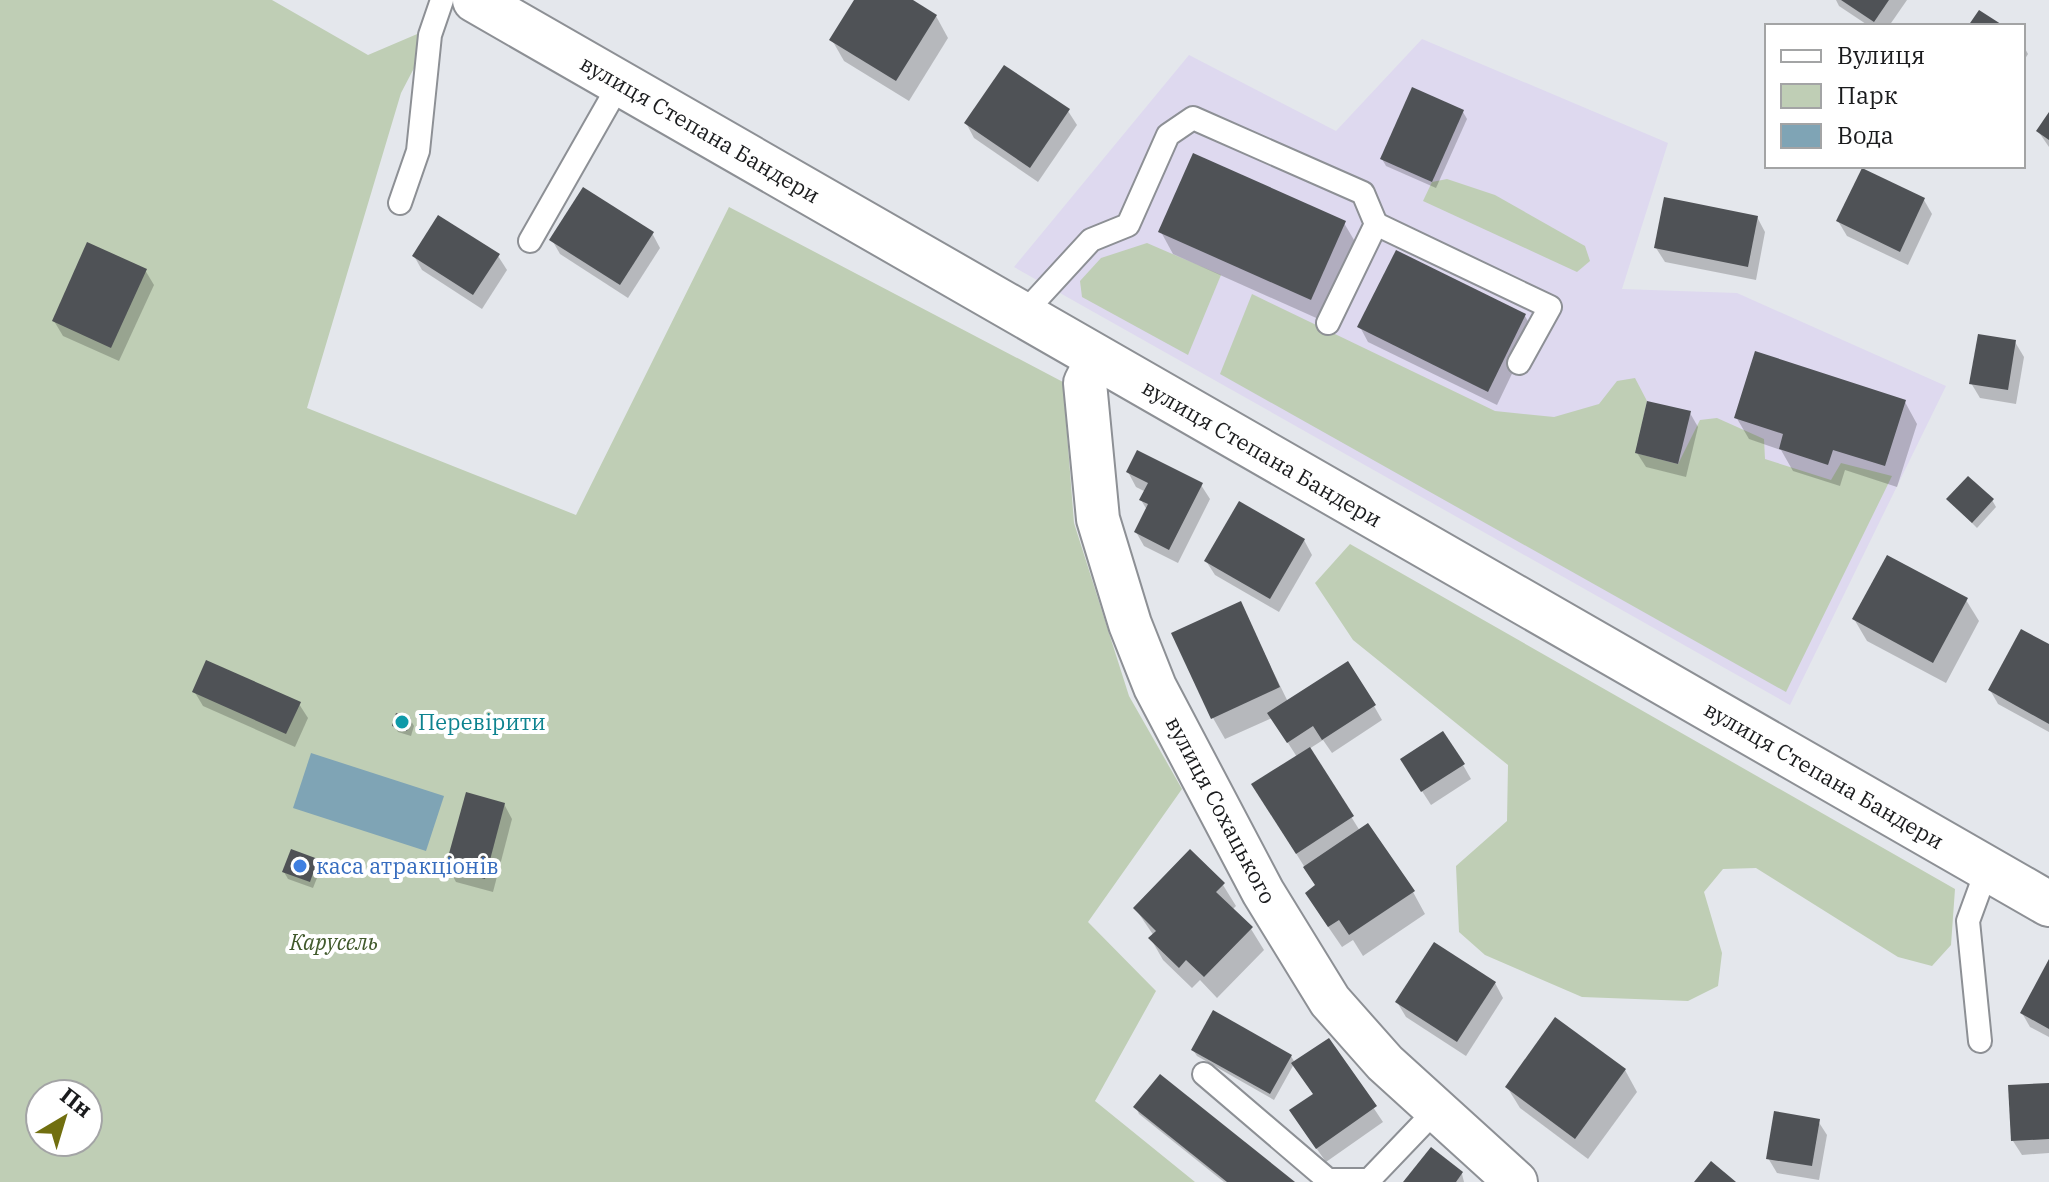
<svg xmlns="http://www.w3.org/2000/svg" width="2049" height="1182" viewBox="0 0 2049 1182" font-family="'IBM Plex Serif',serif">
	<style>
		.commercial { fill: #ded9ef }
		.green { fill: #bfceb5; fill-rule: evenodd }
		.water { fill: #7fa4b5 }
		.shadow { fill: #0003 }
		.building { fill: #4f5256 }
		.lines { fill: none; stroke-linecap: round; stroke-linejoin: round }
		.lane-casing { stroke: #8d9095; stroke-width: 26 }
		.street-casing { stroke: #8d9095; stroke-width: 46 }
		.secondary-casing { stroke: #8d9095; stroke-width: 48 }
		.lane { stroke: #fff; stroke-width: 22 }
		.street { stroke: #fff; stroke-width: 42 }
		.secondary { stroke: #fff; stroke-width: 44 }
		.culture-dot { fill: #0f9aa8; stroke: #fff; stroke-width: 3 }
		.shop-dot { fill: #3f7fe0; stroke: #fff; stroke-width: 3 }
		.labels { text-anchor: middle; stroke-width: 8; stroke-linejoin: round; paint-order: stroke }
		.street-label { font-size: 22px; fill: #1a1b1d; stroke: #fff }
		.culture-label { font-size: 22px; fill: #0d838f; stroke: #fff; text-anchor: start }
		.shop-label { font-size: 22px; fill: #366cbe; stroke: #fff; text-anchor: start }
		.park-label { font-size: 22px; font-style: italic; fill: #40592b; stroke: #fff }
	</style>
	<rect width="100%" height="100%" fill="#e4e7ec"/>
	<path class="commercial" d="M1422 39 1668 143 1622 289 1737 293 1946 386 1790 705 1014 267 1189 55 1336 131Z"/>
	<g class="green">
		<path d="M0 0H272L368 55 436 26 401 93 307 408 576 515 729 207 1063 382 1074 523 1129 696 1182 789 1088 922 1156 991 1095 1101 1195 1182H0ZM40 1094H88V1142H40Z"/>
		<path d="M1447 179 1495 195 1585 246 1590 261 1577 272 1423 201 1432 182Z"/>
		<path d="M1147 243 1221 275 1188 355 1082 297 1080 281 1101 258Z"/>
		<path d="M1252 294 1495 411 1554 417 1599 404 1617 381 1635 378 1647 401 1636 453 1678 464 1700 420 1717 418 1764 439 1765 459 1831 480 1841 463 1892 476 1786 692 1220 374Z"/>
		<path d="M1350 544 1955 889 1951 945 1932 966 1898 957 1756 868 1723 869 1704 892 1722 953 1718 986 1688 1001 1582 997 1485 955 1459 932 1456 866 1507 821 1508 765 1353 640 1315 583Z"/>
	</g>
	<path class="water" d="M311 753 444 796 426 851 293 808Z"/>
	<g class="shadow">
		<path d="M856 0H910L936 16 948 38 909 101 844 61 832 40Z"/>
		<path d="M1836 0H1907L1889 26H1869L1839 6Z"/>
		<path d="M2023 45 2028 54 2023 62Z"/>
		<path d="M1068 111 1077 125 1038 182 974 138 966 123Z"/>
		<path d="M1463 112 1467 119 1436 188 1386 166 1382 159Z"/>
		<path d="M2049 116V147L2038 131Z"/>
		<path d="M1924 200 1932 214 1908 265 1847 236 1838 221Z"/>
		<path d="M1757 217 1765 232 1756 280 1665 262 1656 248Z"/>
		<path d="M1344 223 1357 245 1323 321 1173 254 1161 232Z"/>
		<path d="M652 233 660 248 628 298 560 254 552 240Z"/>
		<path d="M414 256H498L507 270 482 309 422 270Z"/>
		<path d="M145 270 154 285 119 361 63 336 54 321Z"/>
		<path d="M1525 316 1533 330 1497 405 1368 342 1360 327Z"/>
		<path d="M2015 342 2024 357 2016 404 1980 398 1971 383Z"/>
		<path d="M1905 402 1917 424 1897 487 1845 470 1840 486 1793 471 1781 450 1749 439 1736 417Z"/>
		<path d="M1690 413 1698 427 1686 477 1646 467 1637 453Z"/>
		<path d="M1128 472 1201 485 1210 499 1178 563 1144 546 1136 532 1147 510 1141 500 1146 492 1136 487Z"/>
		<path d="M1949 500H1992L1996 507 1977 528Z"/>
		<path d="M1304 540 1312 555 1279 612 1215 575 1206 561Z"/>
		<path d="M1966 600 1979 621 1946 683 1867 641 1854 619Z"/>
		<path d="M1240 603 1288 702 1374 706 1382 720 1332 753 1323 740 1309 749 1360 831 1413 892 1425 914 1363 956 1353 940 1342 947 1320 915 1317 887 1262 799 1297 757 1272 718 1225 739 1213 718Z"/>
		<path d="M2049 647V732L1998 704 1990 690Z"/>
		<path d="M194 691 299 704 308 718 295 747 203 706Z"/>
		<path d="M410 719 414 726 411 736 398 732 394 725Z"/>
		<path d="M1463 765 1471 779 1431 805 1411 774Z"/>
		<path d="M504 804 512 819 493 892 456 882 448 867Z"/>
		<path d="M317 861 321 868 313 888 288 879 284 872Z"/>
		<path d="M1223 885 1236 906 1232 910 1251 929 1264 950 1217 998 1200 980 1192 988 1163 960 1151 939 1154 936 1135 908Z"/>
		<path d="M2049 963V1037L2030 1027 2022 1013Z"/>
		<path d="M1495 983 1503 998 1466 1056 1406 1017 1397 1002Z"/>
		<path d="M1328 1040 1383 1122 1326 1162 1300 1125 1314 1095 1294 1064 1274 1100 1197 1056 1193 1050 1291 1056 1295 1063Z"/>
		<path d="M1625 1070 1637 1092 1588 1159 1520 1108 1507 1087Z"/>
		<path d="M2049 1087V1153L2022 1155 2013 1141Z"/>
		<path d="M1136 1107 1292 1182H1224L1139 1114Z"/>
		<path d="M1818 1121 1827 1135 1819 1180 1777 1173 1768 1158Z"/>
		<path d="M1462 1174 1464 1182H1405Z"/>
	</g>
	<g class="building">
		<path d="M854 0H913L937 15 896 81 829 40Z"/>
		<path d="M1841 0H1889L1874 22Z"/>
		<path d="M1979 10 2004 26H1968Z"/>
		<path d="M1004 65 1070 109 1030 168 964 123Z"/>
		<path d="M1412 87 1464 110 1432 182 1380 159Z"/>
		<path d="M2049 112V140L2036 131Z"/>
		<path d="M1193 153 1346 221 1311 300 1158 232Z"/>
		<path d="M1862 168 1925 198 1900 252 1836 221Z"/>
		<path d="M583 187 654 232 620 285 549 240Z"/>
		<path d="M1664 197 1758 216 1748 267 1654 248Z"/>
		<path d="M438 215 500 254 473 295 412 256Z"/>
		<path d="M87 242 147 269 111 348 52 321Z"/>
		<path d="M1396 250 1526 314 1488 392 1357 327Z"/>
		<path d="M1978 334 2016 340 2008 390 1969 384Z"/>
		<path d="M1755 351 1906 400 1885 466 1833 450 1828 465 1779 449 1783 434 1734 418Z"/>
		<path d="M1647 401 1691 411 1678 464 1635 453Z"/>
		<path d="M1137 450 1203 483 1169 550 1134 532 1148 504 1139 500 1148 483 1126 472Z"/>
		<path d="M1968 476 1994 499 1972 523 1946 499Z"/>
		<path d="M1239 501 1305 539 1270 599 1204 561Z"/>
		<path d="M1887 555 1968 598 1933 663 1852 619Z"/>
		<path d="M1241 601 1280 687 1211 719 1171 633Z"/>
		<path d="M2021 629 2049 644V724L1988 690Z"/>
		<path d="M206 660 301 702 286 734 192 692Z"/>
		<path d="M1348 661 1376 705 1322 740 1313 726 1287 743 1267 713Z"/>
		<path d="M396 713 411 718 407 731 392 726Z"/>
		<path d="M1443 731 1465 764 1421 792 1400 759Z"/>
		<path d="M1310 747 1354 816 1296 854 1251 784Z"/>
		<path d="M466 792 505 803 485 879 445 868Z"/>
		<path d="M1368 823 1415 891 1349 935 1339 920 1328 927 1305 893 1315 885 1303 867Z"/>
		<path d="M291 849 318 859 310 882 282 872Z"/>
		<path d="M1190 849 1225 883 1216 892 1253 927 1204 977 1186 960 1179 968 1148 938 1156 931 1133 908Z"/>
		<path d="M1434 942 1496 982 1457 1042 1395 1002Z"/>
		<path d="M2049 959V1029L2020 1013Z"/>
		<path d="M1213 1010 1292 1055 1270 1094 1191 1050Z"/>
		<path d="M1555 1017 1626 1069 1575 1139 1505 1087Z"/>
		<path d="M1329 1038 1377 1106 1316 1149 1289 1110 1313 1094 1291 1063Z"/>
		<path d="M1160 1074 1295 1182H1227L1133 1107Z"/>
		<path d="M2049 1083V1139L2011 1141 2008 1085Z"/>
		<path d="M1774 1111 1820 1119 1812 1166 1766 1159Z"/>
		<path d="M1431 1147 1463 1172 1456 1182H1403Z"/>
		<path d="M1711 1161 1736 1182H1694Z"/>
	</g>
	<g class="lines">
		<g class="lane-casing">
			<g id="lane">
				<path d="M400 203 418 151 430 35 442 0"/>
				<path d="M1376 224 1550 307 1519 363"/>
				<path d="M530 241 620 83"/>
				<path d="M1023 314 1091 240 1128 225 1168 135 1193 118 1363 193 1376 224 1328 323"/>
				<path d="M1980 1041 1968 921 1987 869"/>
				<path d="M1204 1074 1328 1180H1369L1436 1110"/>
			</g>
		</g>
		<g class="street-casing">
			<path id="street" d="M1097 359 1085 383 1098 519 1130 624 1155 687 1263 892 1330 1001 1385 1063 1516 1182"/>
		</g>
		<g class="secondary-casing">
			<path id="secondary" d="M475 0 2049 904"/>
		</g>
		<use href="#lane" class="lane"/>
		<use href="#street" class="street"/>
		<use href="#secondary" class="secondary"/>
	</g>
	<circle class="culture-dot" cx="402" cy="722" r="8"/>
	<circle class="shop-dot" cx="300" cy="866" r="8"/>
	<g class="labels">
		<g class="street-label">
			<text transform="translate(700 129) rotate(30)" y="8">вулиця Степана Бандери</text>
			<text transform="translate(1262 453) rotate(30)" y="8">вулиця Степана Бандери</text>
			<text transform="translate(1824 775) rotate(30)" y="8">вулиця Степана Бандери</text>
			<text transform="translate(1221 810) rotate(62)" y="8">вулиця Сохацького</text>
		</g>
		<g class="culture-label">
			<text x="418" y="730">Перевірити</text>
		</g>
		<g class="shop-label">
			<text x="316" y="874">каса атракціонів</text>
		</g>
		<g class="park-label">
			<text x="334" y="950">Карусель</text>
		</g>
	</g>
	<rect x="1765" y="24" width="260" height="144" fill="#ffffff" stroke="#a3a4a5" stroke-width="2"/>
	<rect x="1781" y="50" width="40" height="12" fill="#ffffff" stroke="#a3a4a5" stroke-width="2"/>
	<text x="1837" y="64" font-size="24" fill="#1a1b1d">Вулиця</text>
	<rect x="1781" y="84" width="40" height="24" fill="#bfceb5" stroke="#a3a4a5" stroke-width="2"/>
	<text x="1837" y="104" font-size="24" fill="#1a1b1d">Парк</text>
	<rect x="1781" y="124" width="40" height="24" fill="#7fa4b5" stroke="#a3a4a5" stroke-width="2"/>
	<text x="1837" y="144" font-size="24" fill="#1a1b1d">Вода</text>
	<g transform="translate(64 1118) rotate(38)"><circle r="38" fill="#ffffff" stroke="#a3a4a5" stroke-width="2"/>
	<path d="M0-6L14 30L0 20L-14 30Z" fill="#716f0f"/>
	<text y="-12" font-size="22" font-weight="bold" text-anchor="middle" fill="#1a1b1d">Пн</text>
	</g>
</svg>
